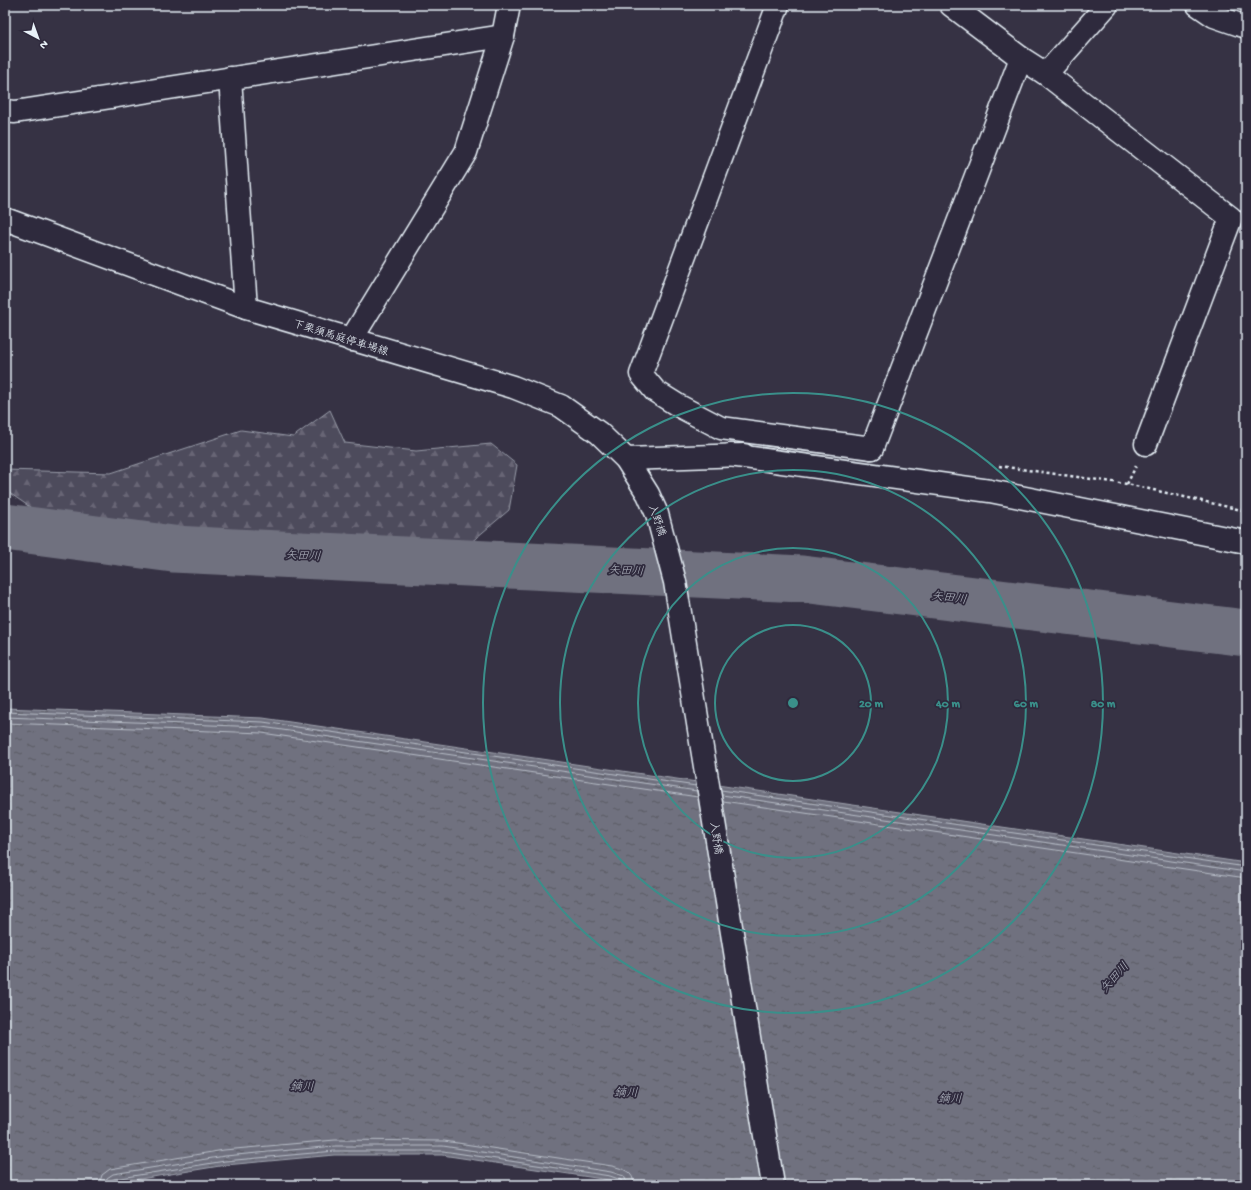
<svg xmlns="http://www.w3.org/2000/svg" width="1251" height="1190" viewBox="0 0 1251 1190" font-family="'Gochi Hand','Klee One',sans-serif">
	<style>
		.forest { fill: url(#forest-firs); stroke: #9a9eaa }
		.water { fill: url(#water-ripples); stroke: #a0a4af }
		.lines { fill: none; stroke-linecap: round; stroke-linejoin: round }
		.shore { stroke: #b8bec8; stroke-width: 1 }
		.river { stroke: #70717f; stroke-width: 47 }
		.street-casing { stroke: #e8f1f8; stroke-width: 25 }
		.secondary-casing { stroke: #e8f1f8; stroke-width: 25 }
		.path { stroke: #e8f1f8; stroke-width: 2.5; stroke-dasharray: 3 3; stroke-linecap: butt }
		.street { stroke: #2f2a3d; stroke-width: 22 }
		.secondary { stroke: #2f2a3d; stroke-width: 22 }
		.ring { fill: none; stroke: #3a8f8a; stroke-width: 2 }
		.labels { text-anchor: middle; stroke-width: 3.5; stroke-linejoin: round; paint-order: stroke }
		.street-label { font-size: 11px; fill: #e8f1f8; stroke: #2f2a3d }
		.water-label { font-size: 12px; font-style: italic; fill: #b2b7c2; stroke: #2f2a3d }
		.centre { fill: #3a8f8a; stroke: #2f2a3d; stroke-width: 2 }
		.ring-label { font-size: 12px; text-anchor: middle; font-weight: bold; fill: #3a8f8a; stroke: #2f2a3d; stroke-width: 3.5; stroke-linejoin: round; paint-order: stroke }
	</style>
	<defs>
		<pattern id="forest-firs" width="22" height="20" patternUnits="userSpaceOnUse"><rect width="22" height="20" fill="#4d4b5c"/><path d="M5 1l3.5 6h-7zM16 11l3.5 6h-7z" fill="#676574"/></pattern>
		<pattern id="water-ripples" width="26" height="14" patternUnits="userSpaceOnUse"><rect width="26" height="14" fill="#70717f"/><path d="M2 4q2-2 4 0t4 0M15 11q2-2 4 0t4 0" fill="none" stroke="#5b5c64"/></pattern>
	</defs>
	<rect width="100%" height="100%" fill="#363244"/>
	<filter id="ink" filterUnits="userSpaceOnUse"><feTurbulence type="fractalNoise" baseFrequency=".025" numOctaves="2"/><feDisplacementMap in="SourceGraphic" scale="8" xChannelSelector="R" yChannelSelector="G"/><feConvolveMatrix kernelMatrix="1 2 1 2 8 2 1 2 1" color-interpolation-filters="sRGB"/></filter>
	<g filter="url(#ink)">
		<path class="forest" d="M330 410 345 443 416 451 491 444 517 465 509 510 463 549 192 529 152 543 46 518 5 490V470L111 473 241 430 293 437Z"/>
		<path class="water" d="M5 708 263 718 1246 863V1185H626L609 1180 442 1155H334L226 1165 103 1185H5Z"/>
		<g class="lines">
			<g class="shore">
				<path d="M5 712 263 722 696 786"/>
				<path d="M5 717 262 727 697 791"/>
				<path d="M5 723 262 733 698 797"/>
				<path d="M721 790 1246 867"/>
				<path d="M722 795 1246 872"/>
				<path d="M723 801 1246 878"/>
				<path d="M99 1185 102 1175 110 1169 224 1150 335 1140 444 1141 612 1166C623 1169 634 1171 634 1185"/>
				<path d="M105 1185 107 1178 113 1174 225 1156 335 1146H443L611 1172 624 1176 628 1185"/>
				<path d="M110 1185 111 1181 114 1179 225 1161 335 1151H443L610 1176 621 1180 623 1185"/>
			</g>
			<path class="river" d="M5 527 173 549 802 579 1246 633"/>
			<g class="street-casing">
				<g id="street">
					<path d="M778 5 641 374 655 391 679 406 721 428 872 448"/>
					<path d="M951 5 1021 58 1046 74 1231 218 1146 444"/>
					<path d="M1198 5 1214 16 1246 27"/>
					<path d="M1046 74 1107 5"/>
					<path d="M230 78 246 308"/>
					<path d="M5 111 15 112 503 36"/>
					<path d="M351 340 466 152 503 36 509 5"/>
					<path d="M872 448 1021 58"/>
					<path d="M730 455 990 491 1246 542"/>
					<path d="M626 459 744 455"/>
				</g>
			</g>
			<g class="secondary-casing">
				<path id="secondary" d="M5 219 246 308 513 387 561 406 599 433 626 459 648 494 657 514 675 582 773 1185"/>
			</g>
			<g class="path">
				<path d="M999 466 1127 484 1246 511"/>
				<path d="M1127 484 1136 466"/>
			</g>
			<use href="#street" class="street"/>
			<use href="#secondary" class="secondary"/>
		</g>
	</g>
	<g class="ring">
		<circle cx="793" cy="703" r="78"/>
		<circle cx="793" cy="703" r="155"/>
		<circle cx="793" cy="703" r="233"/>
		<circle cx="793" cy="703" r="310"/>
	</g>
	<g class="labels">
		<g class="street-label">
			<text transform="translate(341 337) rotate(17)" y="4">下栗須馬庭停車場線</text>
			<text transform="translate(658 520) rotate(71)" y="4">入野橋</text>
			<text transform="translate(717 838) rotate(81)" y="4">入野橋</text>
		</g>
		<g class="water-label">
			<text transform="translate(303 555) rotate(3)" y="4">矢田川</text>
			<text transform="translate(626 570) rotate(3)" y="4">矢田川</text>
			<text transform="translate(949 597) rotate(7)" y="4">矢田川</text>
			<text transform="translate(1114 977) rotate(-48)" y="4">矢田川</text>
			<text transform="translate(302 1086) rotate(1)" y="4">鏑川</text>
			<text transform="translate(626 1092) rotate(1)" y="4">鏑川</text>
			<text transform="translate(950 1098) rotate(1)" y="4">鏑川</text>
		</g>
	</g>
	<circle cx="793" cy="703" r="6" class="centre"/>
	<g class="ring-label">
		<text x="871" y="707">20 m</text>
		<text x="948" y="707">40 m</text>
		<text x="1026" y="707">60 m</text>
		<text x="1103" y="707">80 m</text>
	</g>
	<rect width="1251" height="1190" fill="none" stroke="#2f2a3d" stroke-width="20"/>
	<rect x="10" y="10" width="1231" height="1170" fill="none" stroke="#e8f1f8" stroke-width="1.5" filter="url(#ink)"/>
	<g transform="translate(38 38) rotate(139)" stroke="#2f2a3d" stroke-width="3" paint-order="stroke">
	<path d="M0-3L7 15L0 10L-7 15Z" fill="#e8f1f8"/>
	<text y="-6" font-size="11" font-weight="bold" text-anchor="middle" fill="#e8f1f8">N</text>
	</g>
</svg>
